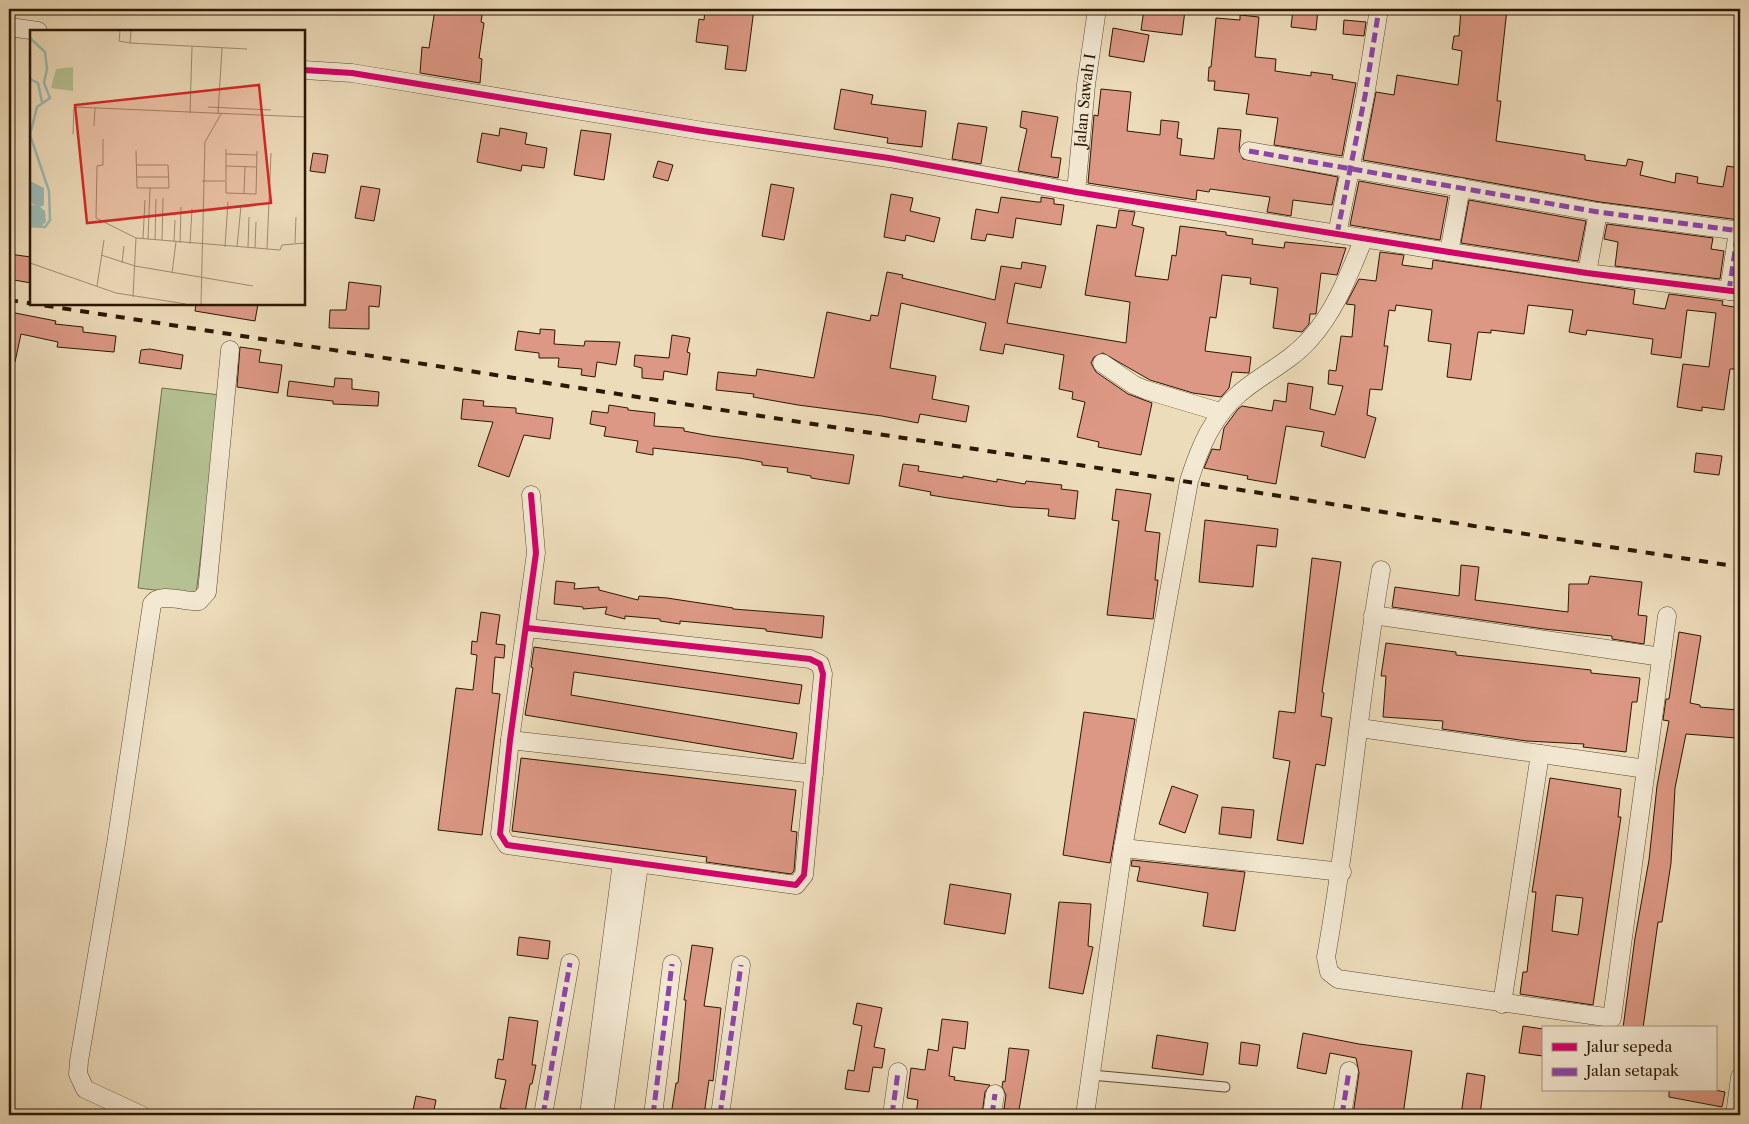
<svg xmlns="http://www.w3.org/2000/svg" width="1749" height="1124" viewBox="0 0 1749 1124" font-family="'Libre Caslon Text',serif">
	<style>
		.green { fill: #b5c192; stroke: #706c4b }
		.building { fill: #dc9884; stroke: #2b1704; fill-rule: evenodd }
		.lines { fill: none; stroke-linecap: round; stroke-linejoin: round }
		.lane-casing { stroke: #5c4832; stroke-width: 11 }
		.street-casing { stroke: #5c4832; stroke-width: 19 }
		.lane { stroke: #f3e8d2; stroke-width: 9 }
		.street { stroke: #f3e8d2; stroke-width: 18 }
		.rail { stroke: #2b1704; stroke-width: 4; stroke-dasharray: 9 9; stroke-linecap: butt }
		.quiet { stroke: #8e44ad; stroke-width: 5; stroke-dasharray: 10 5; stroke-linecap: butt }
		.cycleway-casing { stroke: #f3e8d2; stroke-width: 9 }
		.cycleway { stroke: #d6006c; stroke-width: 6 }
		.labels { text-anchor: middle; stroke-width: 4.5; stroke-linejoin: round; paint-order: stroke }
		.street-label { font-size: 15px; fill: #2b1704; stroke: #f3e8d2 }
		.inset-river { fill: none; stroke: #9abab6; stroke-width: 2.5 }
		.inset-road { fill: none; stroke: #9f8d71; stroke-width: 1 }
		.view { fill: #d62828; fill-opacity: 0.15; stroke: #d62828; stroke-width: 2.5 }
		.inset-edge { fill: none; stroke: #2b1704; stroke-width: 2.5 }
	</style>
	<rect width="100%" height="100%" fill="#eddcba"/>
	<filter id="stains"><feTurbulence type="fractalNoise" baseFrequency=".004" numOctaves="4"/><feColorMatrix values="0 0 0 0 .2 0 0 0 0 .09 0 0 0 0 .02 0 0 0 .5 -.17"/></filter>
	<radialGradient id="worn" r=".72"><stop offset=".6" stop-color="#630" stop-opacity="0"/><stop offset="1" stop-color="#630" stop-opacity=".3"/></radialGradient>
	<path class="green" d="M162 388 220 395 196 595 138 588Z"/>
	<g class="building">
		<path d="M435 9H483L481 22 484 23 479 58 482 59 480 83 420 73 422 47 429 48Z"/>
		<path d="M705 9H754L746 71 725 69 728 46 696 42 699 19 704 20Z"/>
		<path d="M1144 9 1185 10 1182 35 1141 30Z"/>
		<path d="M1293 9H1318L1316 30 1291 27Z"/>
		<path d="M1461 9H1507L1497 101H1501L1496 141 1585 155V160L1626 166 1628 159 1643 162 1640 175 1675 183 1676 173 1698 177 1697 183 1723 187 1727 166 1740 168V220L1600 202 1363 160 1376 92 1394 95 1397 75 1458 85 1462 51 1452 49 1454 36H1459Z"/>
		<path d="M1240 15 1259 17 1255 57 1276 59 1275 71 1311 76V72L1333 75 1332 79 1356 83 1342 156 1274 145 1278 118 1246 114 1249 94 1214 90 1215 81H1208L1209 67H1211L1216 18 1240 20Z"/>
		<path d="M1344 20 1366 22 1364 36 1343 34Z"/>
		<path d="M1113 28 1149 35 1144 62 1109 56Z"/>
		<path d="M841 89 873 95 871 104 926 111 922 147 887 143 888 138 834 129Z"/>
		<path d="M1101 89 1131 92 1127 131 1160 135 1161 120 1179 122 1177 138 1182 139 1180 155 1214 159 1218 128 1241 130 1239 150 1243 159 1338 177 1332 205 1293 200 1291 216 1267 212 1270 197 1210 189 1209 192 1197 190 1196 200 1088 183 1094 115 1098 116Z"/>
		<path d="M1022 111 1058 117 1051 157 1061 158 1058 178 1018 171 1027 129 1020 127Z"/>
		<path d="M958 123 987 127 981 164 952 159Z"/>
		<path d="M500 128 527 133 525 144 547 148 544 168 522 165 521 171 477 162 482 133 499 136Z"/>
		<path d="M581 130 611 134 604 180 574 175Z"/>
		<path d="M313 153 328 155 325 173 310 171Z"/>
		<path d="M658 161 673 165 668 181 653 177Z"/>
		<path d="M1359 181 1448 197 1440 240 1350 225Z"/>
		<path d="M771 184 794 188 784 240 762 236Z"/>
		<path d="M361 186 380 189 374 221 355 218Z"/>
		<path d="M891 194 913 198 910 211 940 218 934 242 906 235 905 241 884 237Z"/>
		<path d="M1001 197 1037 202H1041V197L1054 199V204L1064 205 1061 225 1016 218 1013 238 987 234 985 241 971 239 976 209 998 213Z"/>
		<path d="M1469 200 1586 221 1578 261 1461 243Z"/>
		<path d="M1119 210 1135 212 1132 225 1144 228 1135 276 1168 280 1172 255 1176 256 1180 226 1226 232V235L1253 239 1252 244 1284 248 1285 242 1346 248 1337 275 1321 273 1316 314H1310L1309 324 1302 332 1273 328 1278 288 1250 284 1251 278 1222 275 1216 318 1210 317 1205 351 1251 357 1249 373 1232 372 1229 388 1221 397 1193 393 1150 380 1103 353 1094 357 1091 363 1096 372 1128 394 1152 403 1141 455 1098 447 1099 442 1077 437 1085 402 1072 399 1073 392 1059 389 1064 355 1005 344 1003 354 980 350 986 323 901 303 890 368 936 376 932 399 969 406 966 422 920 414 918 423 882 416 798 405 753 397 754 394 716 390 718 372 756 376 757 369 814 378 827 312 870 321 871 315 878 316 887 272 903 275 902 278 995 300 1001 266 1021 269 1022 262 1046 266 1041 288 1015 283 1007 323 1126 343 1130 302 1085 295 1097 225 1116 228Z"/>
		<path d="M1607 224 1713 238 1711 249 1724 251 1720 279 1615 266 1618 242 1604 239Z"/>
		<path d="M1380 252 1404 255 1402 265 1432 269 1433 260 1635 290 1633 304 1665 309 1669 294 1723 301 1722 305 1740 308V325L1734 369H1730L1724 410 1702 407V411L1677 407 1683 364 1709 367 1716 313 1687 310 1681 358 1651 354 1653 339 1587 330 1586 335 1569 332 1573 310 1528 305 1524 334 1491 330V333L1478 332 1471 380 1447 377 1451 344 1428 341 1432 310 1396 305 1395 311 1389 310 1384 346H1388L1382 390 1370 389 1367 415 1376 418 1365 458 1321 446 1324 432 1286 426 1276 484 1247 479 1248 476 1204 468 1212 449 1220 450 1224 428 1238 409 1242 406 1272 411 1274 400 1286 402 1288 383 1313 387 1310 409 1335 415 1343 386 1328 384 1329 370 1336 371 1341 336 1352 337 1355 305 1346 304 1359 279 1376 281Z"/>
		<path d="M9 254 31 257V283L14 280V277H9Z"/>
		<path d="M349 282 381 286 379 307 369 306V329L329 328 330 310H346Z"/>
		<path d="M196 304H258L255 321 195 311Z"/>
		<path d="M10 312 56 321 55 324 83 327V332L116 336 114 352 57 347 58 342 21 334 15 362H9Z"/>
		<path d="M540 329 555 330 554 344 584 346 585 341 620 342 616 365 597 362 595 377 581 375 582 369 558 367 559 358H539V353L515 350 518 331 540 334Z"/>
		<path d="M672 335 690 338 687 352 690 353 687 375 664 371 663 380 642 378V368L634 366 635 355 669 358Z"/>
		<path d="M240 347 261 350 259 362 282 365 278 393 237 387Z"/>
		<path d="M150 349 183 355 181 369 139 363 141 350Z"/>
		<path d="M335 378 352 379V389L379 392 378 406 333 404V401L287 396 289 381 334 387Z"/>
		<path d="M463 399 484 401 483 406 516 408V413L553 418 550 439 524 435 509 477 478 466 493 422 461 419Z"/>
		<path d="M609 405 628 408V410L655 413 654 426 684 428V431L711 436 854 455 849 484 811 478V476L787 472 788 468 762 465V462L739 458 653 448V455L636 452 638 441 604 436 606 427 590 424 592 411 608 413Z"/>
		<path d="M1696 453 1722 456 1719 475 1694 472Z"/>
		<path d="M903 464 919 466 918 471 963 478V476L997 482V479L1025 484 1026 481 1062 485 1061 489 1078 491 1075 519 1048 516 1049 509 1012 507 948 498 930 495 931 492 899 486Z"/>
		<path d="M1116 489 1151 494 1145 531 1160 533 1155 580H1158L1153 619 1107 615 1119 521 1112 520Z"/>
		<path d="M1205 520 1278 529 1276 547 1257 545 1253 587 1199 582Z"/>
		<path d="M1312 558 1341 562 1322 692 1324 693 1321 716 1332 718 1325 766 1316 764 1303 844 1277 840 1290 761 1273 758 1279 711 1295 713Z"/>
		<path d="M1461 565 1479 567 1475 600 1568 612 1569 584H1588L1590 576 1642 582 1638 615 1647 616 1644 644 1612 639V636L1544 629 1392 607 1395 587 1459 596Z"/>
		<path d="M556 581 575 583 574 589 599 587V590L638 600 639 596 667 598 733 608V609L824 616 822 638 766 631V629L680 621V624L660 621V619L625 616V619L605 614 607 607 583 609V607L554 604Z"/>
		<path d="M481 612 500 615 496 644 505 645 504 658 495 657 492 693 500 694 482 835 438 830 456 688 473 690 477 655 471 654 472 641 477 642Z"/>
		<path d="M1679 632 1701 636 1690 703 1700 705V707L1738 710 1736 738 1686 734 1675 788 1671 863 1662 922H1658L1643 1028H1623L1635 938 1649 860 1657 786 1669 721 1663 720 1666 699H1669Z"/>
		<path d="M1386 643 1456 652V655L1591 670V673L1640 678 1637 702H1632L1626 752 1583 747 1584 744 1527 741 1442 729 1443 721 1383 717 1386 676H1381Z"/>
		<path d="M534 647 802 685 799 704 574 672 571 695 797 733 793 759 525 715 533 668 531 667Z"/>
		<path d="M1084 712 1135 719 1110 863 1063 855Z"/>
		<path d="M521 758 796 790 791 831 797 832 794 871 791 874 706 862 707 857 512 831Z"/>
		<path d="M1550 778 1621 789 1618 817H1621L1593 1005 1520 994 1523 972H1527L1536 892H1532ZM1556 895 1583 898 1578 935 1552 931Z"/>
		<path d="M1172 786 1198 795 1185 833 1159 824Z"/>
		<path d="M1222 807 1254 810 1251 838 1219 834Z"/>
		<path d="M1132 860 1245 872 1235 931 1203 926 1208 893 1137 881 1140 867 1131 866Z"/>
		<path d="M950 884 1011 894 1005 934 944 924Z"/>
		<path d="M1059 902 1091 904 1088 946 1093 947 1083 994 1049 988Z"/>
		<path d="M519 937 550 941 548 959 517 955Z"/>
		<path d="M692 945 713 948 704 1006 721 1008 713 1081 709 1080 704 1115H671L676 1083H678L686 1000H684Z"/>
		<path d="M857 1003 882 1008 874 1047 885 1049 882 1068 873 1067 869 1092 845 1089 848 1070 854 1071 862 1026 853 1024Z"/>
		<path d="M509 1017 538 1021 532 1065H536L532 1084H530L525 1112 500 1108 506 1080 495 1078 498 1059 503 1060Z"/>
		<path d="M942 1019 968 1022 965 1049 953 1047 949 1076 955 1077 954 1080 990 1085 985 1092 982 1115H916L918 1100 907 1098 911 1068 925 1070 928 1049 938 1051Z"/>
		<path d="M1523 1026 1543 1029V1056L1519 1053Z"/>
		<path d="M1303 1033 1359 1044 1412 1051 1403 1115H1353L1359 1073 1356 1058 1330 1053 1326 1074 1297 1068Z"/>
		<path d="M1157 1035 1208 1043 1203 1075 1152 1068Z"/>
		<path d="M1241 1042 1260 1045 1257 1066 1239 1064Z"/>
		<path d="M1009 1048 1029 1050 1019 1110 1004 1109 1006 1095 1002 1087 1003 1081 1005 1082Z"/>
		<path d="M1467 1073 1485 1076 1480 1115H1461Z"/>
		<path d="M1669 1090H1715L1725 1092 1722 1107 1669 1097Z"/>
		<path d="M416 1096 436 1100 433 1115H412Z"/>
	</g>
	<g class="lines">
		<g class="lane-casing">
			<path id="lane" d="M1091 1075 1225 1087"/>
		</g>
		<g class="street-casing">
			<g id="street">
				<path d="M9 27 38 31"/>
				<path d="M304 70 352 73 703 131 889 158 1076 192 1449 252 1587 273 1740 292"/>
				<path d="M1249 151 1598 212 1740 231"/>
				<path id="s1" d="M1076 192 1086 85 1097 9"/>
				<path d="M1337 234 1365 96 1379 9"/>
				<path d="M1449 252 1461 187"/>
				<path d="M1587 273 1598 212"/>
				<path d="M1729 291 1738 231"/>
				<path d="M1102 363 1134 385 1146 390 1220 412"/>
				<path d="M1381 570C1359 698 1349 829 1326 957L1329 972 1338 979 1612 1018 1667 616"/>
				<path d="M1373 615 1662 657"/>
				<path d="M527 628 810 659 820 664 823 674 804 875 796 885 507 845 500 834 510 740 536 553 531 495"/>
				<path d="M1360 728 1646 769"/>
				<path d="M510 740 814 774"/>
				<path d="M1123 848 1342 872"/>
				<path d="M1502 1004 1540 754"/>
				<path d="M141 1115 85 1089 78 1074 79 1061 116 844 152 604C160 591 186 603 199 601L207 592 230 350"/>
				<path d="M543 1115 570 963"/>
				<path d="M589 1115 622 862"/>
				<path d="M604 1115 639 865"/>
				<path d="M653 1115 672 964"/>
				<path d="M720 1115 741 965"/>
				<path d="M892 1115 898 1072"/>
				<path d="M992 1115 995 1094"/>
				<path d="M1085 1115 1123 848 1189 481C1199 449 1213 415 1240 393 1262 374 1290 362 1310 339 1336 310 1349 274 1364 238"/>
				<path d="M1342 1115 1349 1071"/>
				<path d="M1735 1115 1740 1077"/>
			</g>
		</g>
		<use href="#lane" class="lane"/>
		<use href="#street" class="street"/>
		<path class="rail" d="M9 300 1740 567"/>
		<g class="quiet">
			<path d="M1249 151 1598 212 1740 231"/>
			<path d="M1337 234 1365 96 1379 9"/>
			<path d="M1729 291 1738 231"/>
			<path d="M543 1115 570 963"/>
			<path d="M653 1115 672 964"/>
			<path d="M720 1115 741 965"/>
			<path d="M892 1115 898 1072"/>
			<path d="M992 1115 995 1094"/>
			<path d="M1342 1115 1349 1071"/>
		</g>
		<g class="cycleway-casing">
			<g id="cycleway">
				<path d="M304 70 352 73 703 131 889 158 1076 192 1449 252 1587 273 1740 292"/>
				<path d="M527 628 810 659 820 664 823 674 804 875 796 885 507 845 500 834 510 740 536 553 531 495"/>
			</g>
		</g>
		<use href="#cycleway" class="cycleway"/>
	</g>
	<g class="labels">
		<g class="street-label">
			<text dy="5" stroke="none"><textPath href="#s1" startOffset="92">Jalan Sawah I</textPath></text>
		</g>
	</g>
	<g transform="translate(30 30)">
		<rect width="275" height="275" fill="#eddcba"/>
		<path d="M43 37V61L21 58 26 39Z" fill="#b5c192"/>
		<path d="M0 151 14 158V175L10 177 15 181 16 192 10 197 0 194V174L6 176 0 172Z" fill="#9abab6"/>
		<path class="inset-river" d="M0 8 15 22 17 39 14 53 20 68 7 77 0 105 19 161 20 190 15 197 0 196M0 21V39M0 49 8 53 12 72"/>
		<path class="inset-road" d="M90 1 89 11 100 13M101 1 100 13 217 19M178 77 241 80M160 83 162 17M188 84 192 18M64 96 65 78M43 104 44 77 275 87M73 109V135L67 136 66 188 106 208 250 220 252 215 275 213M196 119V163L226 164 227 121M106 121 107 158H139L138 135H107M196 124 227 125M196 136 226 137M107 147H139M172 151H195M214 163 215 137M113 208 115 170M118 209 120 158M125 210 126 169M132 210 133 168M144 212 145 190M150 213 151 177M265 213 266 187M160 214 162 179M195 217 198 172M207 217 211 176M218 217 219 187M225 218 226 192M237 219 241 123M71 225 105 236 223 256M0 233 86 263 156 274M92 233 94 216M142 243 146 212M67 256 74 210M103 267 106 208M171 274 175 112 191 84"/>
		<path class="view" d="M229 55 241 173 57 193 45 75Z"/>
		<rect width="275" height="275" class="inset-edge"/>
	</g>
	<rect width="1749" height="1124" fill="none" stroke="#eddcba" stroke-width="30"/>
	<rect x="10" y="10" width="1729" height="1104" fill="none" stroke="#2b1704" stroke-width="2.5"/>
	<rect x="15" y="15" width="1719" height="1094" fill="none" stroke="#2b1704"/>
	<rect x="1542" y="1026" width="175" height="65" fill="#f3e8d2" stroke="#a39480"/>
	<rect x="1552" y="1043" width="25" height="8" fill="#d6006c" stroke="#a39480"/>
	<text x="1586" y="1052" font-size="15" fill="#2b1704">Jalur sepeda</text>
	<rect x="1552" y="1068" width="25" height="8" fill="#8e44ad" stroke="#a39480"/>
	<text x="1586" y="1076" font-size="15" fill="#2b1704">Jalan setapak</text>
	<rect width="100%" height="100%" filter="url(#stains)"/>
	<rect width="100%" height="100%" fill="url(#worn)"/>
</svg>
